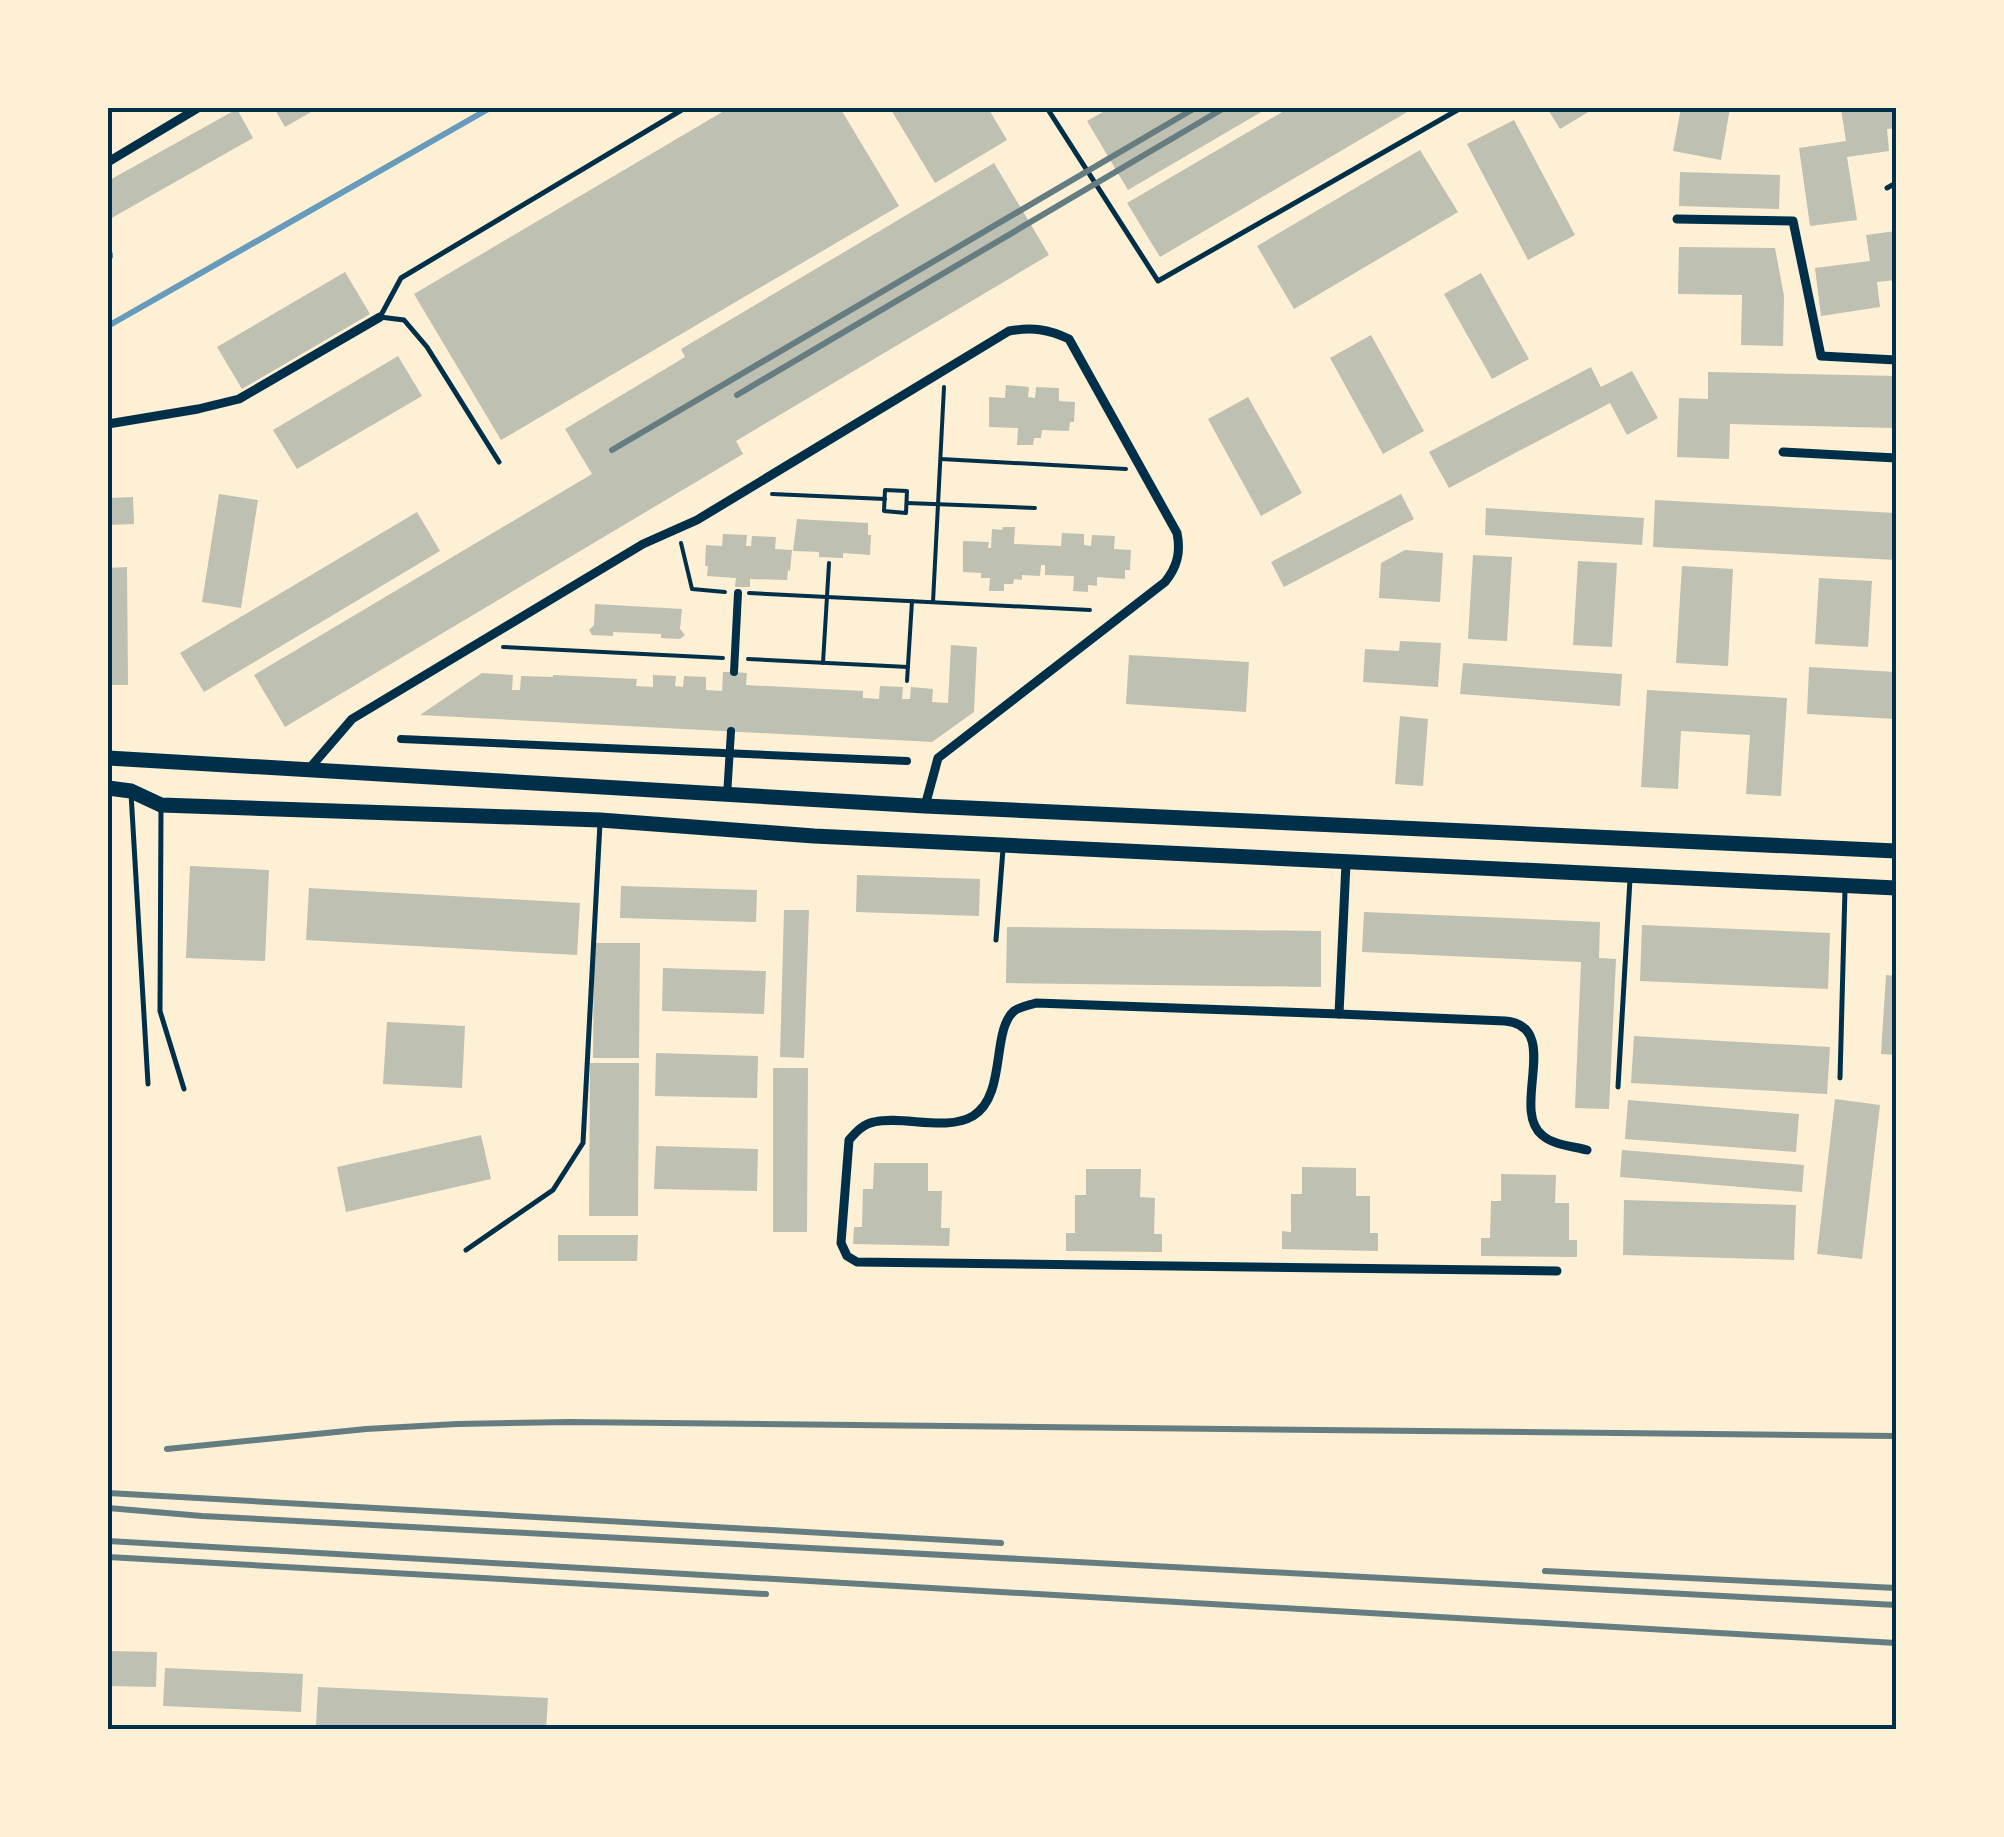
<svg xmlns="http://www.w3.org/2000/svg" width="2004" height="1837" viewBox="0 0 2004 1837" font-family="Jost,sans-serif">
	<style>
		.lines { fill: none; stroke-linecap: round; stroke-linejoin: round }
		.stream { stroke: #669bbc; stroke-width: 6 }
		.building { fill: #bec0b2 }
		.path { stroke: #003049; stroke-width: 4 }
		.service { stroke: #003049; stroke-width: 5 }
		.pedestrian { stroke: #003049; stroke-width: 8 }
		.minor { stroke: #003049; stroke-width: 9 }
		.trunk { stroke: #003049; stroke-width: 15 }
		.rail { stroke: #657d81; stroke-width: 6 }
		.neatline { fill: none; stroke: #003049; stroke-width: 4 }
	</style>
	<rect width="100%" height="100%" fill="#fdf0d5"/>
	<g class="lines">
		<path class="stream" d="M108 326 490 108"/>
	</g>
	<g class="building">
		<path d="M274 108H318L285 127Z"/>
		<path d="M729 108H840L899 206 501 440 414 294Z"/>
		<path d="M890 108H988L1007 140 935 183Z"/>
		<path d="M1110 108H1268L1128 190 1087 121Z"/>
		<path d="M1289 108H1414L1160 257 1127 203Z"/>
		<path d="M1547 108H1595L1560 129Z"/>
		<path d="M1681 108H1730L1721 160 1673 151Z"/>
		<path d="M1854 108H1896V128L1887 129 1889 151 1847 157 1857 220 1810 226 1799 148 1846 141 1841 109Z"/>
		<path d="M237 109 253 138 108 220V181Z"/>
		<path d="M1514 120 1575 235 1528 260 1467 144Z"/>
		<path d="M1420 150 1458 212 1294 309 1257 246Z"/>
		<path d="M994 163 1049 255 736 441 743 454 285 727 254 675 592 474 565 429 685 357 681 349Z"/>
		<path d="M1680 172 1780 175 1779 209 1679 206Z"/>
		<path d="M1896 231V280L1877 282 1880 307 1821 316 1815 268 1870 261 1866 235Z"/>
		<path d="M1679 247 1775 248 1784 296 1783 346 1741 345 1742 295 1678 294Z"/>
		<path d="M345 272 370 314 242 389 217 347Z"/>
		<path d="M1481 273 1529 359 1492 379 1444 294Z"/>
		<path d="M1371 335 1424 431 1383 454 1330 358Z"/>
		<path d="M398 356 422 396 297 469 273 430Z"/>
		<path d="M1591 367 1601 387 1632 371 1658 418 1627 435 1610 403 1449 488 1429 452Z"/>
		<path d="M1708 372 1896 376V428L1730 424 1729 459 1677 457 1679 398 1708 399Z"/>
		<path d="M1006 385 1029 387 1028 397 1035 398 1036 387 1059 388V401L1075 402 1074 422H1070L1069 431 1042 430 1041 438H1034L1033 445H1017L1018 428 989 427V397L1005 398Z"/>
		<path d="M1248 397 1302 493 1261 516 1208 419Z"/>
		<path d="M219 494 258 500 241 608 202 602Z"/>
		<path d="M1401 494 1414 519 1284 587 1271 562Z"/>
		<path d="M133 497 134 524 108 525V498Z"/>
		<path d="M1655 500 1896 513V560L1653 547Z"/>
		<path d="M1486 508 1644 518 1642 545 1485 535Z"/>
		<path d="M417 512 440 551 204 692 180 653Z"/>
		<path d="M797 519 868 523V535H871L870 555 843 553V558L819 557V552L793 551Z"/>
		<path d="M1003 527H1015L1014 544 1061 546 1062 533 1084 534V545L1091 546 1092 535 1115 536 1114 549 1131 550 1130 570H1125V579L1097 577V586L1088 585V592L1073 591 1074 576 1045 575V565H1041L1040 576 1022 575V580L1014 579 1013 584H1004V591H989L990 578H981V573L963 572V541L989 542 988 548H991L992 529 1002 530Z"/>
		<path d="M723 534 747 535 746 546H751L752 536 776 537 775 549 792 550 790 571 788 570 787 580 750 579V587H735L736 578 707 576 708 566H705L706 545 722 546Z"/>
		<path d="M1405 550 1443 553 1440 602 1379 598 1381 563Z"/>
		<path d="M1473 555 1512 557 1507 641 1468 639Z"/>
		<path d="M1578 561 1617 563 1612 647 1573 645Z"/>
		<path d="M1682 566 1733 569 1728 666 1676 663Z"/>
		<path d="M127 567 128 685H108V568Z"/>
		<path d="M1819 578 1872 581 1868 647 1815 644Z"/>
		<path d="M595 604 682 609 680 629 685 635 680 639 661 638V634L613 632V636L592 635 589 630 594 625Z"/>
		<path d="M1400 641 1441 643 1438 687 1363 682 1365 649 1399 651Z"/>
		<path d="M951 645 977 647 974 712 932 742 420 715 482 673 513 675 512 690H520L521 676 553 677V675L637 679 636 686 653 687V675L676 676 675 686 683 687 684 676 706 677V690L722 691 723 672H734L747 673 746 685 863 691V698L879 699 880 686 903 687 902 699H910L911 687 933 689 932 702 948 703Z"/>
		<path d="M1129 655 1249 662 1246 712 1126 704Z"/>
		<path d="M1463 663 1622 674 1620 706 1460 694Z"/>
		<path d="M1809 667 1896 672V719L1807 714Z"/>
		<path d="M1647 690 1787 698 1781 796 1746 794 1750 735 1681 731 1678 789 1641 787Z"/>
		<path d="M1400 716 1428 719 1423 786 1395 784Z"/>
		<path d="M190 866 269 870 265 961 186 958Z"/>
		<path d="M857 875 980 879 979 916 856 912Z"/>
		<path d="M621 886 757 890 756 922 620 918Z"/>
		<path d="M309 888 580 903 577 955 306 940Z"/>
		<path d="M784 910H809L804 1058 780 1057Z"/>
		<path d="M1364 912 1600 922 1599 958 1616 959 1609 1109 1575 1108 1581 962 1362 952Z"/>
		<path d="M1642 925 1830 933 1828 989 1640 981Z"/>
		<path d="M1007 927 1321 931V987L1006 983Z"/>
		<path d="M594 943H640L639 1058H593Z"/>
		<path d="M663 968 766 971 764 1014 662 1011Z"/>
		<path d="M1886 975 1896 976V1055L1881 1054Z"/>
		<path d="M387 1022 465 1026 462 1088 383 1084Z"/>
		<path d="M1634 1036 1830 1047 1827 1094 1631 1083Z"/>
		<path d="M656 1053 758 1056 757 1098 655 1096Z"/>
		<path d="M590 1063H639L638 1216H589Z"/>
		<path d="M773 1068H808L807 1232H773Z"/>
		<path d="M1835 1099 1880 1105 1862 1259 1817 1254Z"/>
		<path d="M1628 1100 1799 1114 1796 1152 1625 1139Z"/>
		<path d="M481 1135 491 1179 346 1212 337 1167Z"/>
		<path d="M656 1146 758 1149 757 1191 654 1189Z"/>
		<path d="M1622 1150 1804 1165 1802 1192 1620 1177Z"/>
		<path d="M874 1163H928V1191H942L941 1228H950L949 1246 853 1244 854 1227H862L863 1189H873Z"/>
		<path d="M1302 1167 1356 1168V1196H1370V1233H1378V1251L1282 1249V1231L1291 1232V1194H1302Z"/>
		<path d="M1086 1169H1141L1140 1197 1155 1198 1154 1234H1162V1252L1066 1251V1233H1075V1195H1086Z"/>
		<path d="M1501 1174 1556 1175 1555 1203H1569V1240H1577V1257L1481 1256V1238H1490L1491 1201H1501Z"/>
		<path d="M1624 1200 1796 1205 1794 1260 1623 1255Z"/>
		<path d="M558 1235H638L637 1261H558Z"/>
		<path d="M108 1651 157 1652 156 1687 108 1686Z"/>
		<path d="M165 1668 303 1674 301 1712 163 1706Z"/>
		<path d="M318 1687 548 1698 546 1730H384L316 1726Z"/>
	</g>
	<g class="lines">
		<g class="path">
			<path d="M941 459 1126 469"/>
			<path d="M885 490 907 491 906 513 884 511Z"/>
			<path d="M772 494 885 499"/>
			<path d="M907 503 1035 508"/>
			<path d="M681 543 692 589 725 592"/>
			<path d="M749 593 1090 610"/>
			<path d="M933 602 944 387"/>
			<path d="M503 647 723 658"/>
			<path d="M748 659 908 667"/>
			<path d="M823 663 829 563"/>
			<path d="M907 681 912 601"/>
		</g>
		<g class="service">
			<path d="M1047 108 1158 281 1461 108"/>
			<path d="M1887 188 1896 183"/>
			<path d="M499 462 427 347 404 320 380 317 401 278 685 108"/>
			<path d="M131 793 148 1084"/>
			<path d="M161 808 160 1011 184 1089"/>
			<path d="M996 940 1003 849"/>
			<path d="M1840 1078 1845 889"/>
			<path d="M1618 1087 1630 879"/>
			<path d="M466 1250 553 1190 583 1143 600 823"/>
		</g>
		<g class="pedestrian">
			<path d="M734 672 738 593"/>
			<path d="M401 739 907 761"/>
			<path d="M727 796 731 731"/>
		</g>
		<g class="minor">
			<path d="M108 162 198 108"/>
			<path d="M1677 219 1793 221 1821 356 1896 360"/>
			<path d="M108 254V257"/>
			<path d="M108 424 198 409 239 399 380 317"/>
			<path d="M1783 452 1896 458"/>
			<path d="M309 769 352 719 643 544 697 520 1009 331C1032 327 1048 329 1069 339L1177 533C1181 553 1177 567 1165 582L938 758 925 806"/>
			<path d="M1346 863 1339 1014 1505 1021C1563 1026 1510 1109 1542 1135 1553 1145 1572 1146 1587 1150"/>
			<path d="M1339 1014 1036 1003C1030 1005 1019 1007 1014 1011 991 1031 1007 1095 973 1116 946 1132 903 1115 874 1122 863 1124 856 1132 849 1140L841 1243 847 1256 857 1262 1557 1271"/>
		</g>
		<g class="trunk">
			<path d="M108 758 925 806 1896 851"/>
			<path d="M108 788 131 791 161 805 600 820 814 836 1896 888"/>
		</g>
		<g class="rail">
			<path d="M737 395 1224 108"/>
			<path d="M612 450 1195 108"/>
			<path d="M167 1449 366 1429 457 1424 569 1422 1896 1436"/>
			<path d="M108 1493 1001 1543"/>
			<path d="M108 1508 202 1516 1896 1605"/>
			<path d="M108 1541 1896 1643"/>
			<path d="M108 1557 766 1594"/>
			<path d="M1545 1571 1896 1588"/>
		</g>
	</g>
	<rect width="2004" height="1837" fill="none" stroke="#fdf0d5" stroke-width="220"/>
	<rect x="110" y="110" width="1784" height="1617" class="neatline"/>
</svg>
